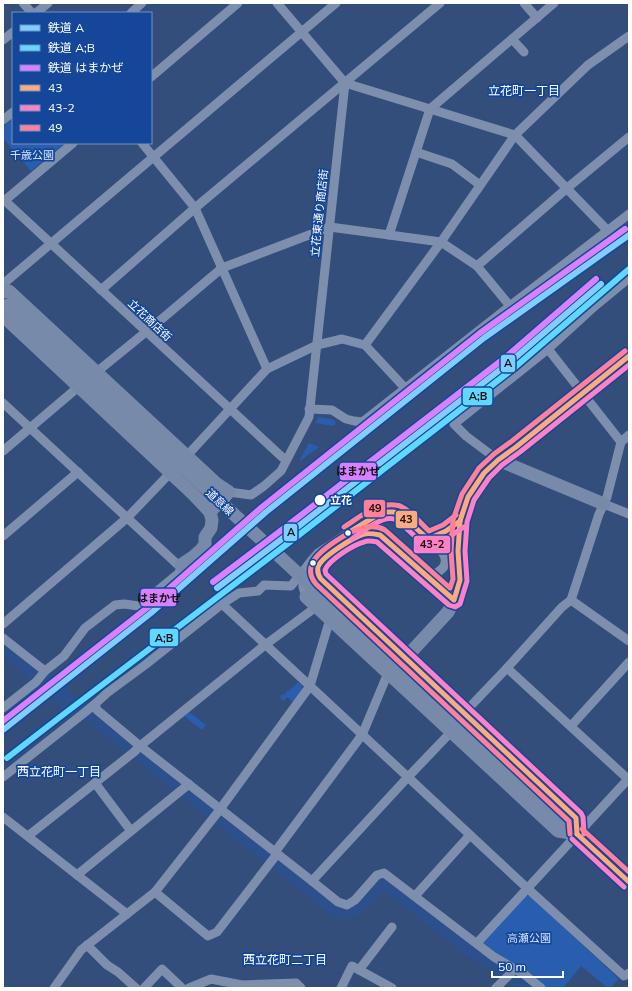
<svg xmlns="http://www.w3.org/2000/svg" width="632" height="991" viewBox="0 0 632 991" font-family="Mulish,'Noto Sans JP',sans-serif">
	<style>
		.green { fill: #295eaf }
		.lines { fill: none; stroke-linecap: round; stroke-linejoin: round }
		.river { stroke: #2c508c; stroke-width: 17 }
		.street { stroke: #7d8fad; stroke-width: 9 }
		.secondary { stroke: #788aa9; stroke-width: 13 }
		.secondary-bridge { stroke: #788aa9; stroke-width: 13 }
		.bus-1-casing { stroke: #14479a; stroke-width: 8 }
		.bus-2-casing { stroke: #14479a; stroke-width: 8 }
		.bus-3-casing { stroke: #14479a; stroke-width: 8 }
		.bus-1 { stroke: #ffa980; stroke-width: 5 }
		.bus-2 { stroke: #ff80c5; stroke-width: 5 }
		.bus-3 { stroke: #ff8098; stroke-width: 5 }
		.rail-1-casing { stroke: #14479a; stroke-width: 9 }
		.rail-2-casing { stroke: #14479a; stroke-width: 9 }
		.rail-3-casing { stroke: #14479a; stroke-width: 9 }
		.rail-1 { stroke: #80cdff; stroke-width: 6 }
		.rail-2 { stroke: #60d7ff; stroke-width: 6 }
		.rail-3 { stroke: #d880ff; stroke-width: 6 }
		.stop-dot { fill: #fff; stroke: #14479a; stroke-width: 1.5 }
		.labels { text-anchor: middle; stroke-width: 3.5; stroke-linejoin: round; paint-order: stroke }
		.park-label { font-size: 11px; fill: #d0e2fd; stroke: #14479a }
		.street-label { font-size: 11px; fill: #fff; stroke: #14479a }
		.stop-label { font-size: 11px; font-weight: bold; fill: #fff; stroke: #14479a; text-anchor: start }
		.neighbourhood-label { font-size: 12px; fill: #fff; stroke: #14479a }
		.line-badge { stroke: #14479a; stroke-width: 1.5 }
		.pale-badge-label { font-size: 11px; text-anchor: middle; font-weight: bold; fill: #111 }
	</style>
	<rect width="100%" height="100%" fill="#334e7b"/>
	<g class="green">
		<path d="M13 118V143H65L31 171 3 138V127Z"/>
		<path d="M318 417 332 419 336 422 334 426 315 423Z"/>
		<path d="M309 443 319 447 300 461V459Z"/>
		<path d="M298 682 302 686V690L293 702 287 697 284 701 280 698 282 694 284 695 288 690 289 691Z"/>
		<path d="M189 712 206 725 202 730 184 716Z"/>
		<path d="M525 896H530L619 979 610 988H608L581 966 563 988H545L483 945V942Z"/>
	</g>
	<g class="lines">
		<g class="river">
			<path d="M3 645 47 681"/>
			<path d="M3 716 47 681 52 684 72 708 83 709 92 714 237 830 334 906C337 908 341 911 345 911 355 912 373 889 380 881L383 880 386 881 472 949 517 977 529 988"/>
		</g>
		<g class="street">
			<path d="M23 3 32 13"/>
			<path d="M277 3 345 83 515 135 608 231"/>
			<path d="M524 3 537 18"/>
			<path d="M36 13 48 3"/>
			<path d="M131 13 142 3"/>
			<path d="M512 39 524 52"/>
			<path d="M3 40 13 32"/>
			<path d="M151 77 238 3"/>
			<path d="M3 120 13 112"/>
			<path d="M142 143 195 208 267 369"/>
			<path d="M416 152 452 164 480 185"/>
			<path d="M3 199 282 457"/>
			<path d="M3 202 73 143"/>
			<path d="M389 235 430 109 554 3"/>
			<path d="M477 266 566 189 629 137"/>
			<path d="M3 284 336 3"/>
			<path d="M101 290 195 208 440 3"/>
			<path d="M365 345 441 242 515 135 588 65 629 36"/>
			<path d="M548 349 621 442"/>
			<path d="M93 375 163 318 222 268 330 227 441 242 477 266 510 306"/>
			<path d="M3 403 177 564 181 565 179 573 139 606 124 604 115 605 85 628 64 656 45 671 36 682 3 708"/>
			<path d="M309 409 332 410 346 419 354 421 361 422 365 420 510 306 629 214"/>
			<path d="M3 451 83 383"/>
			<path d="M183 460 267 369 317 345 342 339 365 345 405 388"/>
			<path d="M498 460 466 436 454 424 548 349 595 306 629 278"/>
			<path d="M229 492 251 495 264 486 281 471 309 417 345 83"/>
			<path d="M604 504 629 514"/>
			<path d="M376 515 380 535"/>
			<path d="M3 536 78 472"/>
			<path d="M428 539 446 531 460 521"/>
			<path d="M305 569 291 586 264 585 258 591 239 593 222 604 145 665 107 693 95 704 97 710 140 746 275 852 312 881 338 902 347 905 355 900 377 875 384 873 494 957 525 975 541 988"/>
			<path d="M306 597 303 587V575L305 569 311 561 318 553 376 515 381 513 388 512H394L399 513 442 552C452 566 438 575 425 575"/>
			<path d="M454 600 380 535C375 534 368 533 362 535 354 537 323 557 319 565 317 569 317 575 321 579L464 713 507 668 562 607 571 600 599 514 604 504 607 497 621 442 629 435"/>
			<path d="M571 600 629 641"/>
			<path d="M222 604 527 888 624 976 629 973"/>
			<path d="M3 624 127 518 174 469"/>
			<path d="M3 638 45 671"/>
			<path d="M507 668 629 780"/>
			<path d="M571 726 629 662"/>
			<path d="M3 777 84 713 95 704"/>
			<path d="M95 783 131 831"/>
			<path d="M3 817 127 914"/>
			<path d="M28 836 134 752 140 746 265 645 316 607"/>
			<path d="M275 852 362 735 388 673"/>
			<path d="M77 875 189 784"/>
			<path d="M312 881 408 777 451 732"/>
			<path d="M155 892 208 936 217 932 277 854"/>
			<path d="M415 896 470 835"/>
			<path d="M477 943 629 778"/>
			<path d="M87 945 107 965 118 972 136 988"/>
			<path d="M359 970 392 927"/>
			<path d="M54 988 81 950 155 892 218 812 310 686 330 619 333 616"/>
			<path d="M144 988 162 969 182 988"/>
			<path d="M189 988 211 979 242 985 296 983 301 988"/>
			<path d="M341 988 352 966 392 988"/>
			<path d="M496 988 515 969"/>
		</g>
		<g class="secondary">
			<path d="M3 292 9 291 217 484 229 492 210 512 212 520 211 528 205 537V544L201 550 193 557 181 565"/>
			<path d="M3 316 193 494 210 512"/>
			<path d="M498 460 604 504"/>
			<path d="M306 597 558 831 577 834"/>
			<path d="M388 673 404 657 411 652 448 612 454 600 460 580 458 551 460 521 468 497 484 473 498 460 516 447 629 356"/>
			<path d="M464 713 576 818 577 834"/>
			<path d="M553 810 577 834 629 882"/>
		</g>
		<path class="secondary-bridge" d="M8 305 553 810"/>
		<g class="bus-1-casing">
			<g id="bus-1">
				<path d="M348 533 379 514 384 512H393L399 513 428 539 446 531 460 521"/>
				<path d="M577 834 576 818 321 579C318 575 317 572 318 567 321 557 354 537 364 534 369 533 375 534 380 535L454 600 460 580 458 551 460 521 468 497 484 473 498 460 516 447 629 356"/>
				<path d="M577 834 629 882"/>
			</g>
		</g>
		<g class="bus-2-casing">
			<g id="bus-2">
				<path d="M352 539C362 532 382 515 394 519 399 521 418 539 423 544L428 546 449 537 464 527"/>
				<path d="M584 834 583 817 581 813 326 574 325 570C329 560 353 545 364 542 368 540 372 541 377 542L449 605 455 607 460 604 467 581 465 551 467 522 474 500 489 478 502 465 520 452 629 365"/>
				<path d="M572 839 624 887"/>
			</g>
		</g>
		<g class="bus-3-casing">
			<g id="bus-3">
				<path d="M344 527C360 517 375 503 395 505 398 505 401 506 404 508 413 514 421 523 429 531L443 525 456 515"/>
				<path d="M582 829 629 872"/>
				<path d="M570 834 569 821 316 584C311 578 309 571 312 564 317 551 350 530 363 528 370 526 378 526 385 530L450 588 453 579 451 551 453 520 462 494 479 468 494 454 512 441 625 351"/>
			</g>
		</g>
		<use href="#bus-1" class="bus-1"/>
		<use href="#bus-2" class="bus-2"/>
		<use href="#bus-3" class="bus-3"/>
		<g class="rail-1-casing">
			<g id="rail-1">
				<path d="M217 588 291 532 510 362 601 284"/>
				<path d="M3 730 151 613 266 512 484 338 629 235"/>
			</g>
		</g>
		<g class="rail-2-casing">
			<path id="rail-2" d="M7 758 60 717 295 538 514 368 629 269"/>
		</g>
		<g class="rail-3-casing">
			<g id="rail-3">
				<path d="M213 582 287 526 506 357 596 279"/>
				<path d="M3 721 147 608 262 507 480 333 625 229"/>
			</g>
		</g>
		<use href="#rail-1" class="rail-1"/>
		<use href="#rail-2" class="rail-2"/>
		<use href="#rail-3" class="rail-3"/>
	</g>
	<g class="stop-dot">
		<circle cx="320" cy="500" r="6"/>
		<circle cx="348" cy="533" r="3.5"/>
		<circle cx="313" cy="563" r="3.5"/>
	</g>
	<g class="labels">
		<g class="park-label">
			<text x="32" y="159">千歳公園</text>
			<text x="529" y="942">高瀬公園</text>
		</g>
		<g class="street-label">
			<text transform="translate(319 213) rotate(-84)" y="4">立花東通り商店街</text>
			<text transform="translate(150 320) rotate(43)" y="4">立花商店街</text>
			<text transform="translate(220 502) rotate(43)" y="4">道意線</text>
		</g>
		<g class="stop-label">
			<text x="330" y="504">立花</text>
		</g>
		<g class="neighbourhood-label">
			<text x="524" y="95">立花町一丁目</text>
			<text x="59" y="776">西立花町一丁目</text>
			<text x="285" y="964">西立花町二丁目</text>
		</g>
	</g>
	<g class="line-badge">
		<rect x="500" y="354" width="16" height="19" rx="4" fill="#80cdff"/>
		<rect x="462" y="387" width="31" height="19" rx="4" fill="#60d7ff"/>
		<rect x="339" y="462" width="38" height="19" rx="4" fill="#d880ff"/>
		<rect x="363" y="499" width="23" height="19" rx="4" fill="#ff8098"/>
		<rect x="395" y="510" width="23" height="19" rx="4" fill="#ffa980"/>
		<rect x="283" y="523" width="15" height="19" rx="4" fill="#80cdff"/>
		<rect x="413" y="535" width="38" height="19" rx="4" fill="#ff80c5"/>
		<rect x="140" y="588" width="37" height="19" rx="4" fill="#d880ff"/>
		<rect x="149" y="628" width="30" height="19" rx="4" fill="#60d7ff"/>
	</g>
	<g class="pale-badge-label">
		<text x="508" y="367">A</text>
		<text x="478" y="400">A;B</text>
		<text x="358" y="475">はまかぜ</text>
		<text x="375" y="512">49</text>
		<text x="406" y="523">43</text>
		<text x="291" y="536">A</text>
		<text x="432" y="548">43-2</text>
		<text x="159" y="602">はまかぜ</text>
		<text x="164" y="642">A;B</text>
	</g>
	<rect width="632" height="991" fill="none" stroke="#ffffff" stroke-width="8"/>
	<rect x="12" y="12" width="140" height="132" fill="#14479a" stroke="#7291c2"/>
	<rect x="20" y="25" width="20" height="6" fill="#80cdff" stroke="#7291c2"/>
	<text x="48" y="32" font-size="12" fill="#ffffff">鉄道 A</text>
	<rect x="20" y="45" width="20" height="6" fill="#60d7ff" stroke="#7291c2"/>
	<text x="48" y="52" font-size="12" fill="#ffffff">鉄道 A;B</text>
	<rect x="20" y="65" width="20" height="6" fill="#d880ff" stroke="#7291c2"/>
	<text x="48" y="72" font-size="12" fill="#ffffff">鉄道 はまかぜ</text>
	<rect x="20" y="85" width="20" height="6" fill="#ffa980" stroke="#7291c2"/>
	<text x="48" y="92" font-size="12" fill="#ffffff">43</text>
	<rect x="20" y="105" width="20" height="6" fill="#ff80c5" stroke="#7291c2"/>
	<text x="48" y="112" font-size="12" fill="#ffffff">43-2</text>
	<rect x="20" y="125" width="20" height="6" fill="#ff8098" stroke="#7291c2"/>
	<text x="48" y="132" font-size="12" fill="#ffffff">49</text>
	<path d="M492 971v6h71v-6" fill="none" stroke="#ffffff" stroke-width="2"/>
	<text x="498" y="971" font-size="12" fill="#ffffff" stroke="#14479a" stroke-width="3" paint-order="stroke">50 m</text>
</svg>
